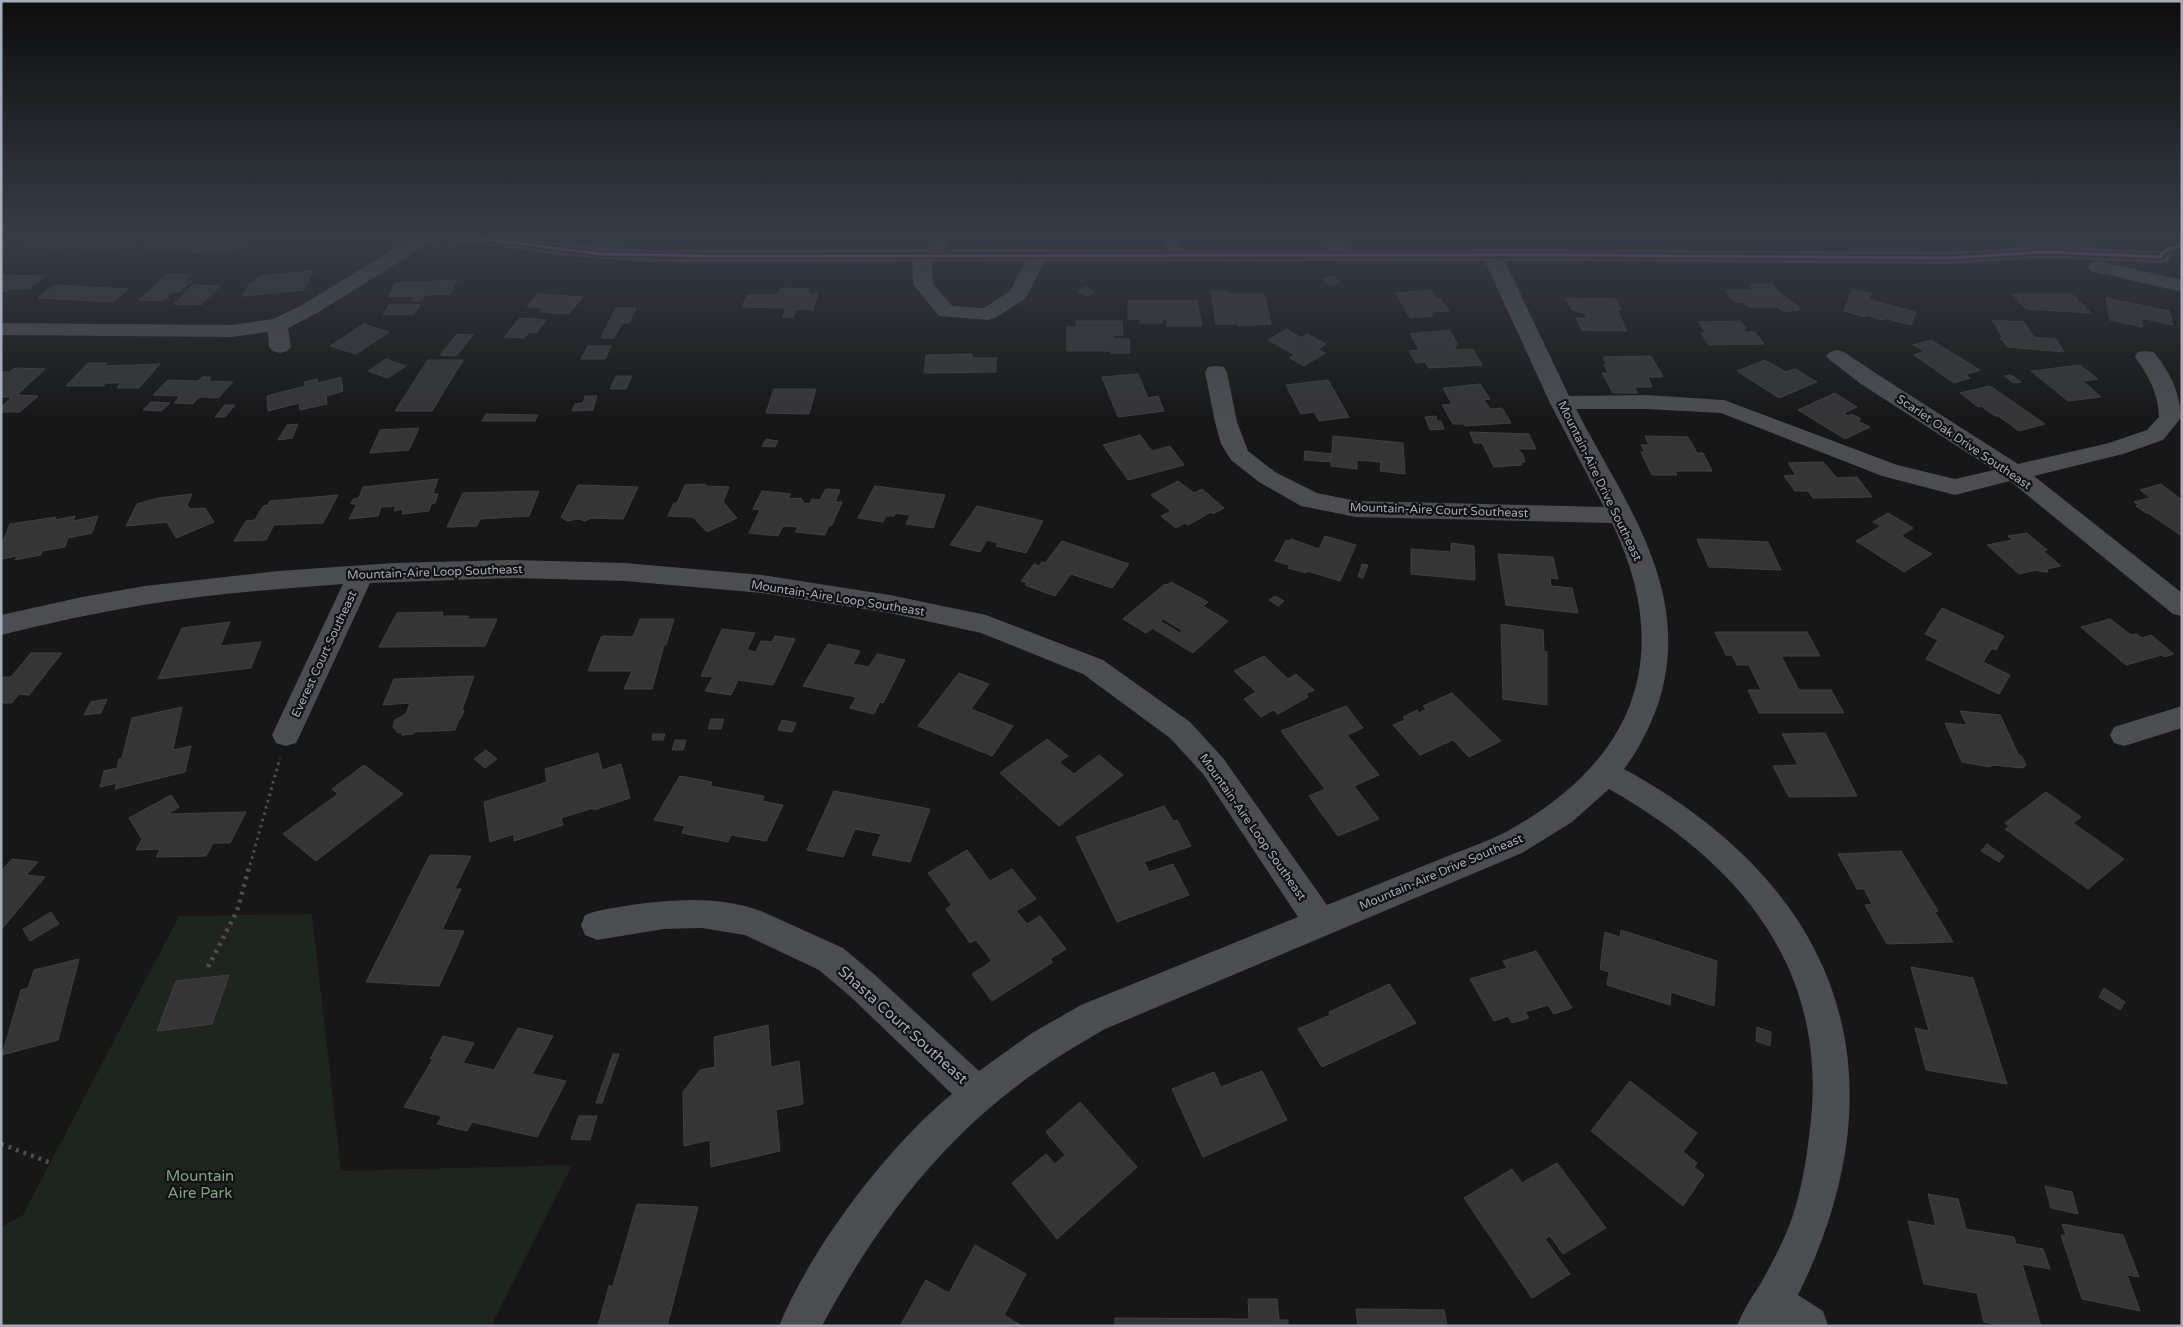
<svg xmlns="http://www.w3.org/2000/svg" width="2183" height="1327" viewBox="0 0 2183 1327" font-family="'Varela Round',sans-serif">
	<style>
		.green { fill: #1d251e }
		.building { fill: #353536; stroke: #3f4043; fill-rule: evenodd }
		.lines { fill: none; stroke-linecap: round; stroke-linejoin: round }
		.path-far1 { stroke: #4d4e52; stroke-width: 3; stroke-dasharray: 2.5 4; stroke-linecap: butt }
		.path { stroke: #4d4e52; stroke-width: 4.5; stroke-dasharray: 3 5; stroke-linecap: butt }
		.minor { fill: #4b4d50; fill-rule: evenodd }
		.major { fill: #4e4e52; fill-rule: evenodd }
		.bus-1-casing { stroke: #111113; stroke-width: 6 }
		.bus-1 { stroke: #b06ccc; stroke-width: 3 }
		.labels { text-anchor: middle; stroke-width: 4.5; stroke-linejoin: round; paint-order: stroke }
		.street-label { font-size: 12px; fill: #a7acb9; stroke: #111113 }
		.near-street-label { font-size: 15px; fill: #a7acb9; stroke: #111113 }
		.near-park-label { font-size: 15px; fill: #7da580; stroke: #111113 }
	</style>
	<rect width="100%" height="100%" fill="#171717"/>
	<path class="green" d="M312 914 341 1171 572 1165 491 1326H1V1227L23 1215 179 916Z"/>
	<g class="building">
		<path d="M45 235H58L81 237 63 250 27 246Z"/>
		<path d="M134 236 121 249 79 250 93 237Z"/>
		<path d="M157 238H197L185 251 144 250Z"/>
		<path d="M206 238 247 239 234 253H192Z"/>
		<path d="M313 271 304 290 243 296 250 282 256 281 259 276Z"/>
		<path d="M168 274 191 275 185 281H192L179 292H173L162 301 139 300Z"/>
		<path d="M1 275 45 276 29 289H10L6 292 1 291Z"/>
		<path d="M1332 276 1340 282 1331 285 1323 279Z"/>
		<path d="M457 280 450 294 425 295 422 300 412 301 415 296 388 297 395 283Z"/>
		<path d="M1749 284H1772L1777 290 1801 309 1784 312 1778 307H1749L1745 302H1734L1726 290H1753Z"/>
		<path d="M54 285 128 289 113 302 38 298Z"/>
		<path d="M193 285 220 286 201 305 174 304Z"/>
		<path d="M1086 287 1095 292 1087 296 1078 291Z"/>
		<path d="M781 288 809 289 807 294H818L813 310 796 309 793 317H783L786 308 742 307 747 295H778Z"/>
		<path d="M1852 289 1871 294 1869 300 1916 312 1911 325 1884 318 1883 320 1866 315 1865 317 1844 311Z"/>
		<path d="M1431 290 1437 299H1441L1449 311 1431 312 1433 316 1410 318 1396 293Z"/>
		<path d="M1211 291H1228L1229 294H1264L1271 324 1238 326V324H1216Z"/>
		<path d="M538 294 583 297 569 314 540 312 543 308 527 307Z"/>
		<path d="M2012 294H2072L2091 313 2026 309Z"/>
		<path d="M1566 298 1616 299 1621 310H1617L1627 331 1582 330 1576 318H1587L1584 313 1572 310Z"/>
		<path d="M2106 298 2169 311 2173 325 2141 318 2143 327 2110 320Z"/>
		<path d="M1128 301H1197L1202 326H1167L1166 319 1162 320 1163 323H1140V319H1128Z"/>
		<path d="M389 305H420L414 314 383 315Z"/>
		<path d="M616 308H636L629 323H622L614 338H601Z"/>
		<path d="M520 318 546 320 536 333 529 332 524 338 504 337Z"/>
		<path d="M1992 320 2024 322 2034 337 2056 339 2064 352 2008 347 2000 338H2003Z"/>
		<path d="M1076 321H1122L1123 335H1112L1113 339H1129L1130 353H1111V351H1067V327H1076Z"/>
		<path d="M1740 321 1746 328 1743 330 1744 332H1755L1764 344 1709 345 1701 333H1706L1699 322Z"/>
		<path d="M364 324 389 332 356 354 330 346Z"/>
		<path d="M1287 329 1301 338 1307 334 1326 344 1318 349 1325 353 1304 366 1290 358 1295 355 1268 340Z"/>
		<path d="M1450 330 1458 345H1454L1457 350 1473 349 1482 365 1429 368 1425 362 1416 363 1409 351 1419 350 1410 334Z"/>
		<path d="M457 334 473 335 456 356 440 355Z"/>
		<path d="M1931 340 1980 370 1965 375 1970 378 1954 383 1914 355 1924 351 1913 345Z"/>
		<path d="M588 346H611L605 359H581Z"/>
		<path d="M972 354V358H996V372L924 373 926 355Z"/>
		<path d="M1651 356 1663 377H1648L1652 387H1634L1638 393H1613L1602 373H1608L1604 365H1607L1603 357Z"/>
		<path d="M386 359 406 366 388 378 368 371Z"/>
		<path d="M428 360H463L432 411H395Z"/>
		<path d="M1765 360 1786 372 1795 369 1817 382 1779 398 1737 371Z"/>
		<path d="M88 363H107L104 366 160 364 139 388H117L121 383H106L103 386H66Z"/>
		<path d="M2080 365 2098 379 2083 381 2101 397 2068 401 2031 371Z"/>
		<path d="M14 368 45 369 17 395 38 396 20 412H1V407L12 397H1V372H10Z"/>
		<path d="M1138 374 1148 398 1158 396 1164 411 1118 417 1102 377Z"/>
		<path d="M2011 375 2021 382 2014 383 2004 376Z"/>
		<path d="M616 376H632L626 389H610Z"/>
		<path d="M202 377H211L208 381 233 382 218 398 199 397 193 404 174 403 180 396 153 395 168 380 198 381Z"/>
		<path d="M341 377 343 391 326 396 327 404 300 410 299 403 268 411 267 396 305 386 304 382 317 379 318 383Z"/>
		<path d="M1328 380 1349 417 1319 421 1314 412 1301 414 1286 385Z"/>
		<path d="M1480 384 1490 399 1484 400 1490 409 1502 408 1511 423 1465 426 1463 424H1453L1442 405 1452 404 1443 388Z"/>
		<path d="M1990 386 2045 424 2019 431 1998 416H1995L1981 406 1978 407 1960 393Z"/>
		<path d="M774 389H816L809 414 766 413Z"/>
		<path d="M1835 393 1857 407 1844 413 1848 416 1852 414 1861 419 1858 421 1870 427 1845 439 1798 410Z"/>
		<path d="M585 396H597L593 410 572 411 575 404 583 403Z"/>
		<path d="M151 402 170 403 161 411 143 410Z"/>
		<path d="M225 405H235L225 417H215Z"/>
		<path d="M486 414 538 415 535 421H482Z"/>
		<path d="M1436 416 1437 421H1441L1444 429 1430 430 1425 417Z"/>
		<path d="M298 424 292 438 278 440 287 425Z"/>
		<path d="M419 428 409 450 370 453 380 430Z"/>
		<path d="M1470 432 1529 434 1536 449H1516L1522 453 1525 460H1524L1525 462H1521L1522 465 1494 467 1482 443H1474Z"/>
		<path d="M1140 435 1152 451 1170 446 1184 465 1128 480 1103 445Z"/>
		<path d="M1333 436 1403 443 1405 474 1380 471 1381 462 1357 460V469L1331 466Z"/>
		<path d="M1645 436 1688 437 1697 453H1703L1712 471H1675L1677 475H1652L1641 452H1645L1641 445H1649Z"/>
		<path d="M766 439 778 441 775 447 762 446Z"/>
		<path d="M1305 451 1332 454 1331 462 1304 460Z"/>
		<path d="M1823 462 1837 478 1857 477 1872 497 1813 498 1808 491H1795L1784 476 1796 475 1788 463Z"/>
		<path d="M438 479 433 494H438L435 503 431 504 429 511 402 514 403 509 394 511 396 506 381 507 378 516 349 519 357 504H351L353 499 359 498 363 487Z"/>
		<path d="M1178 481 1194 493 1202 489 1224 508 1213 514 1211 512 1188 525 1185 523 1176 528 1161 516 1171 511 1151 495Z"/>
		<path d="M705 484 706 486 729 487 723 502 737 518 707 532 693 517 668 516 674 503H677L685 485Z"/>
		<path d="M2161 484 2182 500V536L2148 513H2146L2136 506 2139 505 2134 502 2149 498 2154 500 2140 490Z"/>
		<path d="M578 485 638 487 623 519 591 518 585 521 578 519 567 521 561 517Z"/>
		<path d="M875 486 945 495 933 528 906 524 910 515 895 513 894 516H886L883 522 858 518Z"/>
		<path d="M828 489 840 490 835 502H842L832 525H829L825 535 795 532 798 527 783 526 778 536 749 533 760 510 753 509 762 491 791 494 788 499 801 498 804 503 810 504 812 499 820 500 825 490Z"/>
		<path d="M539 491 529 516 480 519 477 526 447 527 463 493Z"/>
		<path d="M192 494 187 505 190 509 205 508 214 522 176 538 167 522 126 526 137 504 158 498Z"/>
		<path d="M338 495 323 523 274 525 266 540 234 541 246 521 255 520 263 506 268 505 270 501Z"/>
		<path d="M977 506 1043 521 1026 553 996 546 998 543 987 540 980 552 950 545Z"/>
		<path d="M1888 513 1913 528 1901 536 1932 554 1904 572 1856 541 1881 526 1873 522Z"/>
		<path d="M75 516 73 521 98 516 92 533 68 538 65 547 42 551 41 555 15 560 17 556 1 559V540L4 539 10 524 56 517 55 520Z"/>
		<path d="M2027 533 2047 550 2043 551 2061 566 2047 569 2048 572H2043L2036 570 2019 574 1987 545 2013 540 2008 536Z"/>
		<path d="M1325 536 1356 545 1340 581 1307 571 1306 573 1288 568 1289 565 1275 561 1286 540 1290 541 1291 539 1319 549Z"/>
		<path d="M1697 539 1768 542 1781 570 1709 567Z"/>
		<path d="M1062 541 1129 564 1112 588 1071 574 1055 596 1025 585 1027 583 1021 581 1034 564 1039 566 1042 562 1045 563Z"/>
		<path d="M1451 543 1474 546 1475 580 1411 574V549L1451 552Z"/>
		<path d="M1498 554 1553 557 1558 579 1550 578 1551 586 1572 588 1578 613 1506 605Z"/>
		<path d="M1362 564 1368 565 1363 578 1358 577Z"/>
		<path d="M1171 582 1208 602 1203 606 1228 621 1193 653 1152 628 1146 633 1123 619 1165 584 1167 585ZM1163 619 1182 630 1180 633 1160 621Z"/>
		<path d="M1275 596 1284 601 1278 606 1269 600Z"/>
		<path d="M1942 608 2004 636 1996 650 1992 648 1983 662 2010 675 1999 694 1926 659 1938 640 1925 634Z"/>
		<path d="M443 612 442 616H469L467 619H497L485 646 379 647 397 613Z"/>
		<path d="M640 619H674L666 645H664L652 689H624L632 671H588L601 637 604 636 633 637Z"/>
		<path d="M2110 619 2131 635 2137 634 2142 638 2151 635 2174 654 2164 657 2162 655 2126 665 2081 627Z"/>
		<path d="M230 622 220 646 261 642 251 668 158 679 182 628Z"/>
		<path d="M1501 624 1543 630 1544 651 1547 652V705L1503 699Z"/>
		<path d="M722 629 755 633 747 650 756 652 761 641 772 642 775 636 795 639 773 685 738 680 731 695 705 691 713 677 701 676Z"/>
		<path d="M1715 632H1807L1820 656H1781L1799 690H1831L1844 713H1759L1748 690H1761L1749 665H1737L1732 655H1726Z"/>
		<path d="M828 644 860 651 853 664 869 667 877 654 905 660 883 703 880 702 874 714 850 708 856 697 803 686Z"/>
		<path d="M31 653H62L29 695 19 694 12 703H1V677H11Z"/>
		<path d="M1264 656 1288 679 1296 674 1314 690 1306 694 1308 697 1278 714 1273 710 1261 717 1244 699 1256 692 1234 671Z"/>
		<path d="M959 673 989 684 971 709 1013 726 992 756 918 726Z"/>
		<path d="M474 676 462 710 464 711 461 718 459 720 455 730 414 732 413 734 402 735 403 732 398 733 393 727 395 720 406 714 410 703 383 705 394 679Z"/>
		<path d="M1452 693 1501 741 1469 757 1453 740 1420 755 1393 725 1405 720 1403 717 1417 710 1419 713 1426 709 1423 706Z"/>
		<path d="M107 699 101 713 84 715 91 702Z"/>
		<path d="M1346 706 1363 728 1347 735 1379 775 1354 786 1379 819 1338 836 1309 796 1325 789 1281 731Z"/>
		<path d="M182 707 173 750 191 746 185 772 115 789 117 783 100 787 104 771 117 768 119 759 122 758 132 718Z"/>
		<path d="M1960 711 2000 715 2018 754 2022 757 2026 765 2023 768 1993 765 1990 767 1962 762 1945 723 1967 725Z"/>
		<path d="M711 719H724L721 729H708Z"/>
		<path d="M782 720 796 723 792 732 778 730Z"/>
		<path d="M1825 733 1857 796 1789 797 1773 766 1798 765 1782 734Z"/>
		<path d="M653 734H665L663 740H652Z"/>
		<path d="M1047 739 1068 756 1059 762 1074 774 1099 755 1123 775 1059 826 1000 773Z"/>
		<path d="M675 740H686L683 750H672Z"/>
		<path d="M486 750 497 759 485 768 474 759Z"/>
		<path d="M598 753 602 770 621 764 630 798 594 810 593 808 561 818 563 825 514 841V834L490 842 484 802 547 782 545 769Z"/>
		<path d="M364 765 403 794 316 861 283 834 338 794 332 789Z"/>
		<path d="M680 776 712 782 710 786 764 796 762 801 783 805 766 841 731 835 728 842 682 833 685 826 654 820Z"/>
		<path d="M834 791 930 809 910 862 872 855 881 834 855 829 843 857 807 850Z"/>
		<path d="M2046 792 2081 817 2073 823 2124 859 2088 889 2005 829 2009 826 2005 823Z"/>
		<path d="M171 795 179 807 168 814 246 812 230 843H213L206 856 156 857 160 849 136 850 142 839 129 818Z"/>
		<path d="M1164 806 1173 821 1177 820 1191 846 1144 862 1149 872 1173 864 1189 895 1117 922 1076 837Z"/>
		<path d="M1987 844 2004 856 1999 862 1981 851Z"/>
		<path d="M967 850 990 881 1012 869 1036 899 1016 911 1027 924 1040 916 1066 949 1050 959 1053 962 992 1001 972 974 992 961 976 940 970 943 946 909 952 905 928 873Z"/>
		<path d="M1901 851 1938 911 1935 912 1953 942 1887 944 1865 905 1872 904 1864 889H1857L1838 854Z"/>
		<path d="M430 855 471 856 455 889H461L442 930 464 931 439 986 366 982Z"/>
		<path d="M12 859 38 862 26 875 45 877 1 930V871Z"/>
		<path d="M51 912 59 924 30 941 23 929Z"/>
		<path d="M1621 930 1717 961 1714 1006 1671 992 1670 1005 1607 985 1609 972 1600 969 1605 932 1620 937Z"/>
		<path d="M1536 951 1572 1008 1554 1014 1548 1005 1525 1012 1529 1018 1512 1023 1508 1016 1494 1021 1470 979 1507 968 1503 961Z"/>
		<path d="M79 959 58 1040 2 1055 21 990 28 988 34 970Z"/>
		<path d="M1911 967 1973 978 2007 1084 1926 1070 1915 1028 1929 1031Z"/>
		<path d="M229 975 212 1024 157 1031 176 981Z"/>
		<path d="M1389 984 1416 1023 1322 1067 1298 1029 1330 1015 1329 1012Z"/>
		<path d="M2104 988 2125 1002 2120 1010 2099 997Z"/>
		<path d="M768 1025 771 1067 799 1061 803 1104 776 1110 780 1151 711 1167 710 1140 684 1146 683 1092 700 1070 715 1067 714 1037Z"/>
		<path d="M1757 1027 1771 1032 1770 1046 1756 1041Z"/>
		<path d="M518 1028 553 1036 532 1074 566 1081 537 1137 472 1122 467 1131 437 1124 442 1116 404 1107 433 1059H430L443 1036 474 1043 463 1063 494 1070Z"/>
		<path d="M613 1054H619L602 1103H596Z"/>
		<path d="M1262 1071 1287 1120 1203 1157 1172 1089 1214 1072 1221 1087Z"/>
		<path d="M1630 1081 1697 1133 1683 1152 1697 1163 1694 1167 1704 1175 1683 1206 1591 1131Z"/>
		<path d="M1080 1102 1137 1167 1057 1239 1012 1183 1046 1154 1055 1164 1065 1155 1046 1132Z"/>
		<path d="M579 1116H597L590 1140 571 1139Z"/>
		<path d="M1557 1163 1606 1228 1563 1254 1550 1236 1545 1239 1570 1274 1532 1298 1464 1198 1512 1169 1522 1183Z"/>
		<path d="M2045 1186 2072 1192 2078 1214 2051 1208Z"/>
		<path d="M1928 1194 1958 1199 1966 1229 2014 1237 2016 1244 2043 1249 2050 1269 2022 1264 2041 1326H2004L1984 1322 1977 1293 1924 1284 1908 1221 1936 1226Z"/>
		<path d="M637 1204 698 1207 667 1326H598L609 1286H613Z"/>
		<path d="M2062 1224 2123 1235 2139 1277 2127 1275 2140 1311 2082 1299 2061 1235H2066Z"/>
		<path d="M975 1245 1026 1274 1004 1315 1022 1326H900L926 1280 949 1293Z"/>
		<path d="M1248 1299H1277L1279 1320H1288V1326H1115V1318L1249 1319Z"/>
		<path d="M1356 1309 1444 1310 1447 1326H1358Z"/>
	</g>
	<g class="lines">
		<path class="path-far1" d="M250 865 280 758"/>
		<g class="path">
			<path d="M208 967 237 911 250 864"/>
			<path d="M1 1144 51 1163"/>
		</g>
		<g class="minor">
			<path d="M416 235H438L436 239 317 313 288 328 291 347 287 351 280 353 273 351 269 347 268 332 232 337 1 335V323L232 325 273 319 302 305Z"/>
			<path d="M932 235H950L947 256 944 260H932L933 283 952 306 984 308 1010 291 1031 252 1038 250 1045 252 1048 256 1025 299 995 318 988 320 939 316 913 284 912 256 915 252 922 250 928 252Z"/>
			<path d="M1163 235H1181L1183 256 1180 260 1173 262 1166 260 1163 256Z"/>
			<path d="M1322 235H1340L1350 255 1347 259 1340 261 1333 259Z"/>
			<path d="M1492 249 1499 251 1502 255 1569 396 1646 395 1724 400 1897 465 1955 479 1994 470 1861 384 1830 360 1826 356 1830 352 1837 350 1844 352 1877 374 2018 464 2109 443 2147 430 2159 417C2158 392 2149 377 2135 357L2138 352 2146 351 2154 352C2170 373 2180 391 2181 418L2163 440 2123 454 2034 476 2182 593V616L2173 614 2010 481 1955 495 1882 476 1721 413 1646 409H1576C1624 502 1692 588 1660 698 1652 723 1640 748 1624 769 1839 886 1908 1072 1798 1295L1823 1311 1828 1326H1737C1743 1310 1752 1297 1761 1283 1773 1261 1785 1239 1793 1215 1801 1190 1806 1163 1809 1137 1832 974 1745 866 1609 789L1572 822 1522 853 1105 1029C1074 1047 1042 1066 1013 1089 931 1152 870 1236 822 1326H779C811 1248 887 1147 952 1094L851 997 819 970 745 935 702 928 664 929 597 940 585 935 581 925 585 915C600 909 615 908 631 905 674 899 719 896 761 911L843 948 875 975 979 1071 1032 1033 1081 1005 1298 917 1203 774 1170 738 1083 674 981 633 890 613 762 593 625 581 513 578 370 583 300 735 296 743 286 746 276 743 272 735 343 584C277 589 209 594 143 605 95 613 48 623 1 635V615L82 597 145 586 278 571 394 563 513 560 625 563 762 575 890 595 986 615 1103 660 1190 722 1223 758 1327 905C1366 889 1404 874 1443 858 1462 850 1483 843 1502 834 1633 764 1677 659 1612 523L1356 517 1301 506 1259 482 1231 460 1221 444 1215 422 1205 372 1208 367 1216 366 1224 367 1227 372 1237 422 1248 451 1275 472 1317 493 1356 501 1604 507 1550 403 1482 255 1485 251Z"/>
			<path d="M2182 706V728L2124 746 2114 743 2110 735 2114 727Z"/>
		</g>
		<g class="major">
			<path d="M444 235H494L558 243 643 250 1563 249 1949 252 2046 246 2161 251 2168 253 2171 257 2168 261 2161 263 2046 258 1949 264 1563 261 643 262 558 255 453 241 446 239Z"/>
			<path d="M2098 261 2182 280V292L2091 271 2088 267 2091 263Z"/>
		</g>
		<g class="bus-1-casing">
			<path id="bus-1" d="M453 235 600 254 706 256 1563 255 1949 258 2046 252 2161 257 2162 253 2171 248 2182 246"/>
		</g>
		<use href="#bus-1" class="bus-1"/>
	</g>
	<linearGradient id="sky" x2="0" y2="1"><stop stop-color="#0d0d0d"/><stop offset="0.56" stop-color="#363c47"/><stop offset="1" stop-color="#363c47" stop-opacity="0"/></linearGradient>
	<rect width="2183" height="421" fill="url(#sky)"/>
	<g class="labels">
		<g class="street-label">
			<text transform="translate(1964 442) rotate(34)" y="4">Scarlet Oak Drive Southeast</text>
			<text transform="translate(1600 481) rotate(64)" y="4">Mountain-Aire Drive Southeast</text>
			<text transform="translate(1439 510) rotate(2)" y="4">Mountain-Aire Court Southeast</text>
			<text transform="translate(435 572) rotate(-2)" y="4">Mountain-Aire Loop Southeast</text>
			<text transform="translate(838 598) rotate(9)" y="4">Mountain-Aire Loop Southeast</text>
			<text transform="translate(324 654) rotate(-65)" y="4">Everest Court Southeast</text>
			<text transform="translate(1253 827) rotate(55)" y="4">Mountain-Aire Loop Southeast</text>
			<text transform="translate(1441 872) rotate(-23)" y="4">Mountain-Aire Drive Southeast</text>
		</g>
		<g class="near-street-label">
			<text transform="translate(903 1025) rotate(42)" y="5">Shasta Court Southeast</text>
		</g>
		<g class="near-park-label">
			<text x="200" y="1181">Mountain<tspan x="200" dy="17">Aire Park</tspan></text>
		</g>
	</g>
	<rect width="2183" height="1327" fill="none" stroke="#a7acb9" stroke-width="5"/>
</svg>
